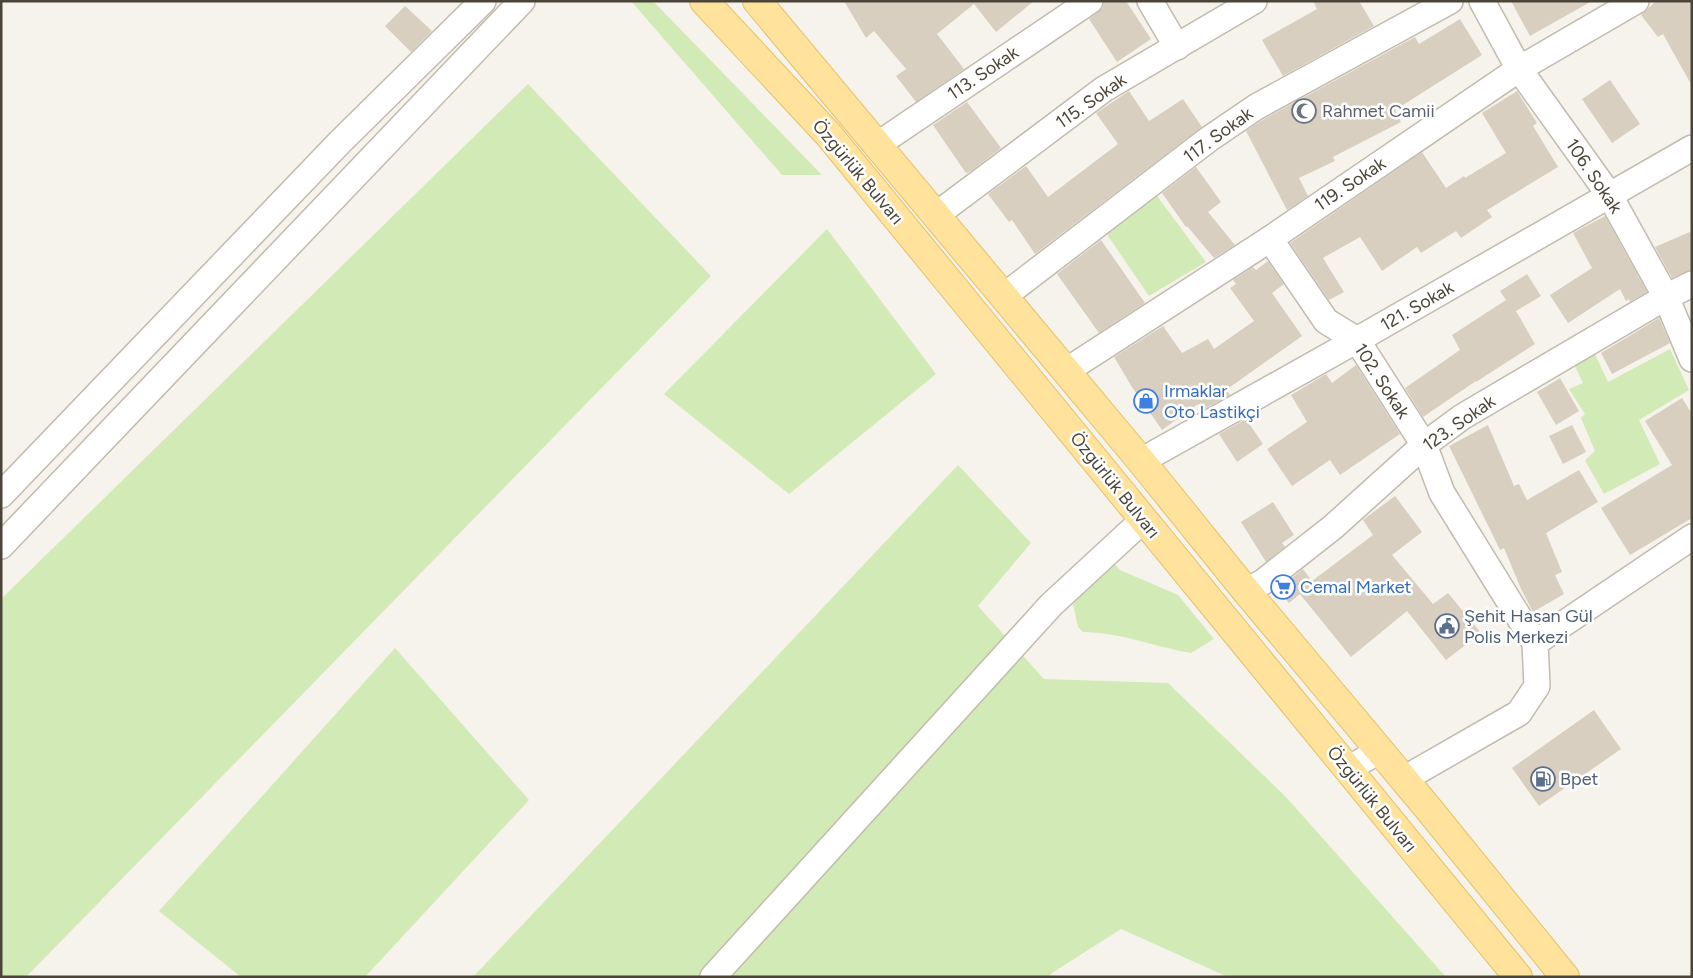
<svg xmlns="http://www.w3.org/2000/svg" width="1693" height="978" viewBox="0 0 1693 978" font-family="Figtree,sans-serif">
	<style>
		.green { fill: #d2eab5 }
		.building { fill: #d8cfc1 }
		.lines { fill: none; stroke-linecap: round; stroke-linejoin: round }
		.minor-casing { stroke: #c2bbae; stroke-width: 28 }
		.major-casing { stroke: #e6c16a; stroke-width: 30 }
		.minor { stroke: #fff; stroke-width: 25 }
		.major { stroke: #ffe39c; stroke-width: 28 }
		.labels { text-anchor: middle; stroke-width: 5; stroke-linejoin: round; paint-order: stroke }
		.street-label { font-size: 18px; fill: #4b4439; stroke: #fff }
		.worship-label { font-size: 18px; fill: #5b616d; stroke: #fff; text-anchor: start }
		.shop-label { font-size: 18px; fill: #366cbe; stroke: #fff; text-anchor: start }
		.service-label { font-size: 18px; fill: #4e5e75; stroke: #fff; text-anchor: start }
	</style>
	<rect width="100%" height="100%" fill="#f6f3ec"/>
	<g class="green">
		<path d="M631 1H653L822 175H782Z"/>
		<path d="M528 84 711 276 26 977H1V599Z"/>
		<path d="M1154 192 1206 262 1149 296 1104 230Z"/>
		<path d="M827 229 936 374 789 494 664 394Z"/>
		<path d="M1592 348 1608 382 1670 349 1689 390 1639 420 1660 464 1604 494 1585 460 1595 451 1581 418 1585 414 1569 389 1583 383 1573 362Z"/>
		<path d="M958 465 1031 543 978 606 1044 679 1168 683 1287 798 1446 977H1228L1121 929 1052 973 1049 977H473Z"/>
		<path d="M1113 562 1120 570 1178 595 1214 639 1191 653C1155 647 1119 632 1083 632L1078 627 1073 604 1104 569Z"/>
		<path d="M395 648 529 800 365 977H241L159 911Z"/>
	</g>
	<g class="building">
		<path d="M844 1H1034L996 32 974 4 937 34 964 69 916 102 896 76 906 69 874 31 866 38Z"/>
		<path d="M1104 1H1126L1151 39 1117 62 1089 19 1103 8Z"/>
		<path d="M1313 1H1359L1374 26 1283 76 1262 40 1317 9Z"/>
		<path d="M1511 1H1592L1530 36Z"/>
		<path d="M1656 1H1692V86L1663 34 1658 37 1641 15Z"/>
		<path d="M405 6 432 31 411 52 385 26Z"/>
		<path d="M1460 19 1482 55 1395 110 1401 122 1333 157 1335 161 1299 178 1308 196 1287 210 1246 131 1264 119 1415 37 1419 44Z"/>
		<path d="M1610 80 1640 124 1612 143 1582 99Z"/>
		<path d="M1129 91 1149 121 1183 99 1202 127 1035 254 1012 220 1009 222 988 194 1026 166 1048 197 1118 144 1096 113Z"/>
		<path d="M1517 91 1537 123 1533 126 1558 167 1487 210 1492 217 1461 238 1456 231 1421 253 1417 247 1382 271 1360 237 1323 258 1344 292 1329 300 1290 243 1422 152 1446 188 1464 176 1465 178 1506 153 1482 113Z"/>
		<path d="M967 102 1001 148 971 171 966 173 933 125Z"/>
		<path d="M1196 167 1221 202 1208 212 1235 245 1214 258 1187 226 1186 227 1162 193Z"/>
		<path d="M1605 216 1647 292 1630 302 1629 299 1626 301 1620 289 1568 323 1550 295 1592 268 1573 233Z"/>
		<path d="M1692 231V270L1672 278 1655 247Z"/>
		<path d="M1101 240 1145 303 1099 333 1057 274Z"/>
		<path d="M1268 261 1284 284 1272 293 1302 336 1226 390 1230 395 1202 410 1198 404 1162 430 1132 387 1114 357 1163 326 1182 353 1208 339 1214 349 1254 321 1230 288 1236 284 1233 280 1253 267 1256 270Z"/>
		<path d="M1527 274 1541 296 1516 311 1535 344 1476 382V381L1423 417 1405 388 1460 350 1452 335 1506 300 1500 291Z"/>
		<path d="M1659 318 1670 343 1612 374 1601 353Z"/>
		<path d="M1356 365 1400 434 1340 475 1330 460 1292 486 1267 449 1307 422 1291 395 1326 374 1332 383Z"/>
		<path d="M1560 378 1579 411 1556 425 1537 392Z"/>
		<path d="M1682 398 1692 414V518L1630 555 1601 508 1672 465 1645 421Z"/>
		<path d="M1246 419 1263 444 1237 462 1219 434Z"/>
		<path d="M1488 425 1514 486 1519 484 1527 500 1579 470 1598 502 1546 533 1562 572 1555 575 1564 594 1533 612 1521 589 1504 548 1500 550 1449 446Z"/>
		<path d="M1572 425 1586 452 1563 464 1549 436Z"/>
		<path d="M1395 496 1422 532 1392 555 1433 604 1448 593 1481 633 1446 660 1407 611 1351 657 1300 594 1289 603 1278 589 1303 569 1312 581 1373 535 1363 520Z"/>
		<path d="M1273 502 1294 535 1282 543 1285 547 1266 562 1241 522Z"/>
		<path d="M1594 710 1621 749 1539 806 1512 768Z"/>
	</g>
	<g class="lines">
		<g class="minor-casing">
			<g id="minor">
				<path d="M1150 1 1177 47"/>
				<path d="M1482 1 1519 69 1610 196 1666 297 1692 359"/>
				<path d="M877 145 1090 1"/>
				<path d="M936 215 1104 89 1254 1"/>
				<path d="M1270 239 1326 321 1357 340 1424 445 1442 493 1535 643"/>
				<path d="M1004 296 1209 139 1256 107 1450 1"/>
				<path d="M1066 371 1270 239 1519 69 1636 1"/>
				<path d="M1141 461 1357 340 1692 148"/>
				<path d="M1 495 340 142 483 1"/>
				<path d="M1 546 522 1"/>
				<path d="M1246 591 1263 582 1333 527 1424 445 1462 417 1666 297 1692 284"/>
				<path d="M1348 769 1379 751"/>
				<path d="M1404 779 1519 713 1537 686 1535 643 1692 537"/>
				<path d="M713 977 1051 605 1143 520"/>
			</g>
		</g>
		<g class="major-casing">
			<g id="major">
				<path d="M704 1 828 134 1518 977"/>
				<path d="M757 1 1141 461 1246 591 1427 807 1565 977"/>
			</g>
		</g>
		<use href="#minor" class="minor"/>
		<use href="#major" class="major"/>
	</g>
	<defs>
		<g id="mosque-ring" transform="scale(1.25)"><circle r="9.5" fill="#fff" stroke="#6b7280" stroke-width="1.5"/><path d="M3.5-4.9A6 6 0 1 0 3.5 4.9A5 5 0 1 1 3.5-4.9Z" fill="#6b7280"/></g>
		<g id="shop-ring" transform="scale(1.25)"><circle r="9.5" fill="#fff" stroke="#3f7fe0" stroke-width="1.5"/><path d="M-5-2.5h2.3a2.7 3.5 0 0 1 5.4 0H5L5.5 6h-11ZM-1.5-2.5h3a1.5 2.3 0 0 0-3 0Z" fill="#3f7fe0"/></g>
		<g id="supermarket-ring" transform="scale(1.25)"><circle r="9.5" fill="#fff" stroke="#3f7fe0" stroke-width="1.5"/><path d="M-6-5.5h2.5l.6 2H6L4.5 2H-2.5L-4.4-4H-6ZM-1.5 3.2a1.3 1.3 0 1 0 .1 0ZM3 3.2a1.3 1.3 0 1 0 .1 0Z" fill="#3f7fe0"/></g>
		<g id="civic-ring" transform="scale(1.25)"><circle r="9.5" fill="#fff" stroke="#5c6f8a" stroke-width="1.5"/><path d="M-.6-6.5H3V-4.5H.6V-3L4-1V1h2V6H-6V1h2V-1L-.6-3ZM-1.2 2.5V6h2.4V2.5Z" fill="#5c6f8a"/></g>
		<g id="fuel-ring" transform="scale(1.25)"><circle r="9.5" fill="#fff" stroke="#5c6f8a" stroke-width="1.5"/><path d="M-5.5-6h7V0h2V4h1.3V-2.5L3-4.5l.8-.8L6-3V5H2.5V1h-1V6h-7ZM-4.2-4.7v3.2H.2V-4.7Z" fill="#5c6f8a"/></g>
	</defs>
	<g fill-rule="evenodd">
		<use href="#mosque-ring" x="1304" y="111"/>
		<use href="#shop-ring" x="1146" y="401"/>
		<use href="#supermarket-ring" x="1283" y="587"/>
		<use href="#civic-ring" x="1447" y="626"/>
		<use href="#fuel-ring" x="1543" y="779"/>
	</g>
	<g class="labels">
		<g class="street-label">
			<text transform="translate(983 73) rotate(-34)" y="6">113. Sokak</text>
			<text transform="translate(1091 101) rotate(-35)" y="6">115. Sokak</text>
			<text transform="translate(1218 135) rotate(-36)" y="6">117. Sokak</text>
			<text transform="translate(858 172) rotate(50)" y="6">Özgürlük Bulvarı</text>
			<text transform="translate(1594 176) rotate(56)" y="6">106. Sokak</text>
			<text transform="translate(1350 184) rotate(-34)" y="6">119. Sokak</text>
			<text transform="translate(1417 306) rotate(-30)" y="6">121. Sokak</text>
			<text transform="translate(1382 381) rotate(57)" y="6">102. Sokak</text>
			<text transform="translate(1459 423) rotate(-35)" y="6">123. Sokak</text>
			<text transform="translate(1115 485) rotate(51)" y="6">Özgürlük Bulvarı</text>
			<text transform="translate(1372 799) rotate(51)" y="6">Özgürlük Bulvarı</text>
		</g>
		<g class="worship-label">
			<text x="1322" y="117">Rahmet Camii</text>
		</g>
		<g class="shop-label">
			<text x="1164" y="397">Irmaklar<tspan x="1164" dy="21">Oto Lastikçi</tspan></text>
			<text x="1300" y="593">Cemal Market</text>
		</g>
		<g class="service-label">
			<text x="1464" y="622">Şehit Hasan Gül<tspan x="1464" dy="21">Polis Merkezi</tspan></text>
			<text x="1560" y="785">Bpet</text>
		</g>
	</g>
	<rect width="1693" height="978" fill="none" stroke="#4b4439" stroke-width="5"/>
</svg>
